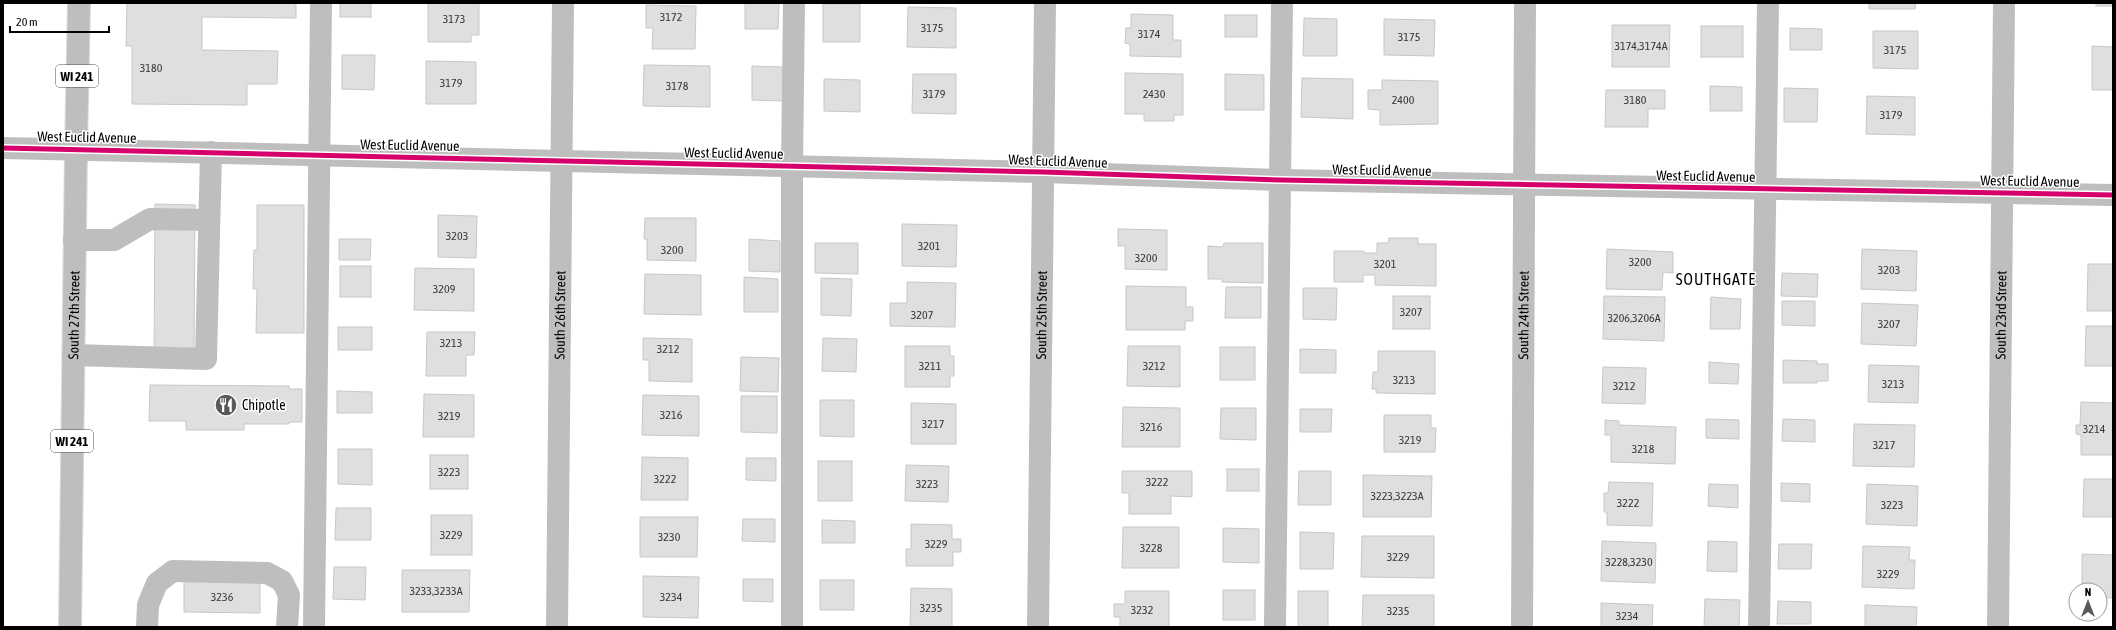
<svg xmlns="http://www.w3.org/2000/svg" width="2116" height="630" viewBox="0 0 2116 630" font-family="'Asap Condensed',sans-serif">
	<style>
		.building { fill: #dfdfdf; stroke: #c7c7c7 }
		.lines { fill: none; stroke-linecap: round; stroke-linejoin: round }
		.major-casing { stroke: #dbdbdb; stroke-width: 24 }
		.minor { stroke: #bebebe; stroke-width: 22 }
		.major { stroke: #bebebe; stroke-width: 22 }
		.cycleway-casing { stroke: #fff; stroke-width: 8 }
		.cycleway { stroke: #d6006c; stroke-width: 5 }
		.labels { text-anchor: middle; stroke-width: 3; stroke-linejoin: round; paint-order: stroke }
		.number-label { font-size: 12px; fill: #383838 }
		.shield { fill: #fff; stroke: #4c4c4c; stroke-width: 1 }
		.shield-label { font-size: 13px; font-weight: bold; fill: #000 }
		.street-label { font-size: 14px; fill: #000; stroke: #fff }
		.poi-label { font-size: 14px; fill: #000; stroke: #fff; text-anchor: start }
		.quarter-label { font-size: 16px; letter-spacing: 1px; fill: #000; stroke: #fff }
	</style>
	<rect width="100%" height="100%" fill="#fff"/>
	<g class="building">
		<path d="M127 3H296V18L202 17V50L278 51 277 84H247V105L132 104V46H126Z"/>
		<rect x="340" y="3" width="31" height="14"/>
		<path d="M428 3H479V35H471V42H428Z"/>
		<path d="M745 3H779L778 29H745Z"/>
		<path d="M1869 3H1916L1915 9H1869Z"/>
		<rect x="2096" y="3" width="17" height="3"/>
		<rect x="823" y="4" width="37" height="38"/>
		<path d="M646 5 696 6 695 49H652L653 28H646Z"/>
		<path d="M908 7 956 8V48L907 47Z"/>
		<path d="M1131 14 1173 15V40H1181V57L1130 56V44L1125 43 1126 28H1131Z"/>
		<rect x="1225" y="15" width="32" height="22"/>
		<path d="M1304 18 1337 19V56H1303Z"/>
		<path d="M1384 19 1435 20 1434 56 1384 55Z"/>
		<path d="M1612 25H1670L1669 67H1612Z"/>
		<rect x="1701" y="26" width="42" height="31"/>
		<path d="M1790 28 1822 29V50H1790Z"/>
		<path d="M1873 31H1918V69L1873 68Z"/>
		<path d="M2092 46 2113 47V90H2092Z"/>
		<path d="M342 55H375L374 90 342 89Z"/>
		<path d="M426 61 476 62V104H426Z"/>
		<path d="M644 65 710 66V107L643 106Z"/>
		<path d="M752 66 783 67V101L752 100Z"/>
		<path d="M1125 73 1183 74V115H1174V121H1144V114H1125Z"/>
		<path d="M913 74H956V114L912 113Z"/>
		<path d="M1225 74 1264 75V110H1225Z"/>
		<path d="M1302 78 1353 79V119L1301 117Z"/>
		<path d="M824 79 860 80V112L824 111Z"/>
		<path d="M1382 80 1438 81V124L1380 125V110L1368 109V90H1382Z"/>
		<path d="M1710 86 1742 87V111H1710Z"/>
		<path d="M1784 88 1818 89 1817 122H1784Z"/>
		<path d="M1606 90H1665V109H1648V127H1605Z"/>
		<path d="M1867 96 1915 97V135L1866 134Z"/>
		<path d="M155 204 195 205 194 361H154Z"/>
		<path d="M257 205H304V333H256L257 289H253L254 250H257Z"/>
		<path d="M438 215 477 216 476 258 438 257Z"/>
		<path d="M645 218H696V261L647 260V239H644Z"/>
		<path d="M902 224 957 225 956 267 902 266Z"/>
		<path d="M1118 229 1167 230V270L1125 269V246H1118Z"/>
		<path d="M1389 238H1418V244H1436V286L1375 285V275H1363V282H1334V251H1364V253H1377V243H1388Z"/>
		<path d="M339 239H371L370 260H339Z"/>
		<path d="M749 239 780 241V272L749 271Z"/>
		<path d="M815 243H858V274L815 273Z"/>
		<path d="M1224 243H1263V283L1222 282V279H1208V246L1223 247Z"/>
		<path d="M1607 249 1673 252V273L1663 272 1662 290 1606 289Z"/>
		<path d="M1862 249 1917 251 1916 291 1861 289Z"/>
		<path d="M2088 264H2113V311H2087Z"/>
		<rect x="340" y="266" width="31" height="31"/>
		<path d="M415 268 474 269V311L414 310Z"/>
		<path d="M1782 273 1818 274 1817 297 1781 296Z"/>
		<path d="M645 274 701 275V315L644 314Z"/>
		<path d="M744 277 778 279V312H744Z"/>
		<path d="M821 278 852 279 851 316 821 315Z"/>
		<path d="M907 282 956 283 955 327 890 326V303H907Z"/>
		<path d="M1126 286 1186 287V307H1193V321H1185V330H1126Z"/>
		<path d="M1226 287H1261V318H1225Z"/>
		<path d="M1303 288H1337L1336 320 1303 319Z"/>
		<rect x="1393" y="296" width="37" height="33"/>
		<path d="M1604 296 1665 297 1664 341 1603 339Z"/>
		<path d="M1711 297 1741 299 1740 329H1710Z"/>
		<path d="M1782 301H1815V326L1782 325Z"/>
		<path d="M1862 303 1918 305 1916 346 1861 344Z"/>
		<path d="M2086 326H2113V366H2085Z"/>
		<rect x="338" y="327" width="34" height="23"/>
		<path d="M427 332H475L474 355H466V376H426Z"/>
		<path d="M643 338 692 339V382L649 381V360H643Z"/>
		<path d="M823 338 857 339 856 372 822 371Z"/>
		<path d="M905 346H950V356H954V376H950V387H905Z"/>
		<path d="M1128 346H1180V387L1127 386Z"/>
		<rect x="1220" y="347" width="35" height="33"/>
		<path d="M1300 349 1336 350V373H1300Z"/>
		<path d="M1378 351H1435V394L1376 393V389H1372L1373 372H1378Z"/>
		<path d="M741 357 779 358 778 392 740 391Z"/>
		<path d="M1783 360 1817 361V364H1828V381H1817V383H1783Z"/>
		<path d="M1709 362 1739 364 1738 384 1709 383Z"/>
		<path d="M1869 365 1919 366 1918 403 1868 402Z"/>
		<path d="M1603 367 1646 368 1645 404 1602 403Z"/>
		<path d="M150 385 289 386V389H302V422H289V424H244V430H186V421H149Z"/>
		<path d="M337 391 372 392V413H337Z"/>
		<path d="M424 394 474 395V437H423Z"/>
		<path d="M643 395 699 396V436L642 435Z"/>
		<path d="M741 396H777V433L741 432Z"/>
		<path d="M820 400H854V437L820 436Z"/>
		<path d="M2081 402 2113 403V455H2081V435L2076 434V425H2080Z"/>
		<path d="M911 403 956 404V444H911Z"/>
		<path d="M1123 407 1180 408V447H1122Z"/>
		<path d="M1221 408H1256V440L1220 439Z"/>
		<path d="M1300 409H1332L1331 432H1300Z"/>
		<path d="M1384 415H1431V428H1436L1435 452H1384Z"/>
		<path d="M1706 419 1739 420V439L1706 438Z"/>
		<path d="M1783 419 1815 420V442L1782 441Z"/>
		<path d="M1605 420 1619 421V425L1676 427 1675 464 1611 462V435H1605Z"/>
		<path d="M1854 424 1915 425 1914 467 1853 466Z"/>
		<path d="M338 449H372V485L338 484Z"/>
		<rect x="430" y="455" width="38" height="34"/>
		<path d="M642 457 688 458V500H641Z"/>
		<path d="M746 458H776V481L746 480Z"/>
		<rect x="818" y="461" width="34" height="40"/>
		<path d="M906 465 949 466 948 502 905 501Z"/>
		<rect x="1227" y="469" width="32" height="22"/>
		<path d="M1122 471H1192V497L1171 496V514H1129V493H1122Z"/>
		<path d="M1299 471H1331V505H1298Z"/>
		<path d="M1363 475 1432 476 1431 517H1363Z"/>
		<path d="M2084 479H2113V517H2083Z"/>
		<path d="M1609 482 1653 483 1652 526 1607 525V512H1604V493H1608Z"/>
		<path d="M1781 483 1810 484V502L1781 501Z"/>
		<path d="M1709 484 1738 485V508L1708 506Z"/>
		<path d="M1867 484 1918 486 1917 526 1866 524Z"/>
		<path d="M336 508H371V540H335Z"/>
		<rect x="431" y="515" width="41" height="40"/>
		<path d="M640 517H698L697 557H640Z"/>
		<path d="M743 519H775V542L742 541Z"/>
		<path d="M822 520 855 521V543H822Z"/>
		<path d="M911 524 952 525V539H961V552H953V566H906V549H911Z"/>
		<path d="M1123 527H1179V568H1122Z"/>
		<path d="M1223 528 1259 529V563L1223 562Z"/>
		<path d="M1300 532 1334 533 1333 569H1300Z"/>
		<path d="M1362 536H1434V578L1361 577Z"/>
		<path d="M1602 541 1656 543 1655 583 1601 581Z"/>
		<path d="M1708 541 1737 542V572L1707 571Z"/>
		<path d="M1779 544H1812L1811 569H1778Z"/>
		<path d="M1863 546 1910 547 1909 560H1915L1914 589 1862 587Z"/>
		<path d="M2082 554 2113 555V598H2100V590H2084V584H2082Z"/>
		<path d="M334 567H366L365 600 333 599Z"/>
		<path d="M402 570H470L469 612H402Z"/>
		<path d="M643 576 699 577 698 618 643 617Z"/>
		<path d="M743 579H773V602L743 601Z"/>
		<path d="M184 580 260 581V613L184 612Z"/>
		<rect x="820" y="580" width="34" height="30"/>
		<path d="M911 588 952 589V627H910Z"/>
		<rect x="1223" y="590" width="32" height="30"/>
		<path d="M1125 591H1169V627H1120V617H1114V604H1125Z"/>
		<rect x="1298" y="591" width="30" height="36"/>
		<path d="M1363 595H1434V627H1362Z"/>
		<path d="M1705 599 1740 600 1739 627H1704Z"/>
		<path d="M1778 601 1811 602V624H1777Z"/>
		<path d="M1601 603 1653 605 1652 627H1601Z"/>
		<path d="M1865 605 1917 607 1916 627H1865Z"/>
	</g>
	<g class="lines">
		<g class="major-casing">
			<g id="major">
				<path id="s5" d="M70 627 76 149 79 3"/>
			</g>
		</g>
		<g class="minor">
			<path d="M3 148 1043 172 1281 180 2113 195"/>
			<path d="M74 240H114L150 219 209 220"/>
			<path d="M73 355 206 359 211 152"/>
			<path d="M147 627 148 605 157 583 173 571 267 573 282 581 289 595 287 627"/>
			<path d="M314 627 321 3"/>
			<path id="s1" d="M557 627 563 3"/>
			<path d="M792 627V166L794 3"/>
			<path id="s2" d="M1038 627 1045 3"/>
			<path d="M1275 627 1282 3"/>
			<path id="s3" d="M1522 627 1525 3"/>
			<path d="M1759 627 1768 3"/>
			<path id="s4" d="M1998 627 2004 3"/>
		</g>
		<use href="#major" class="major"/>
		<g class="cycleway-casing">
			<path id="cycleway" d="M3 148 1043 172 1281 180 2113 195"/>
		</g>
		<use href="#cycleway" class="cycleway"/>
	</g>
	<defs>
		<g id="restaurant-disc" transform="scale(1.15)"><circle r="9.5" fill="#595959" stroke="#fff"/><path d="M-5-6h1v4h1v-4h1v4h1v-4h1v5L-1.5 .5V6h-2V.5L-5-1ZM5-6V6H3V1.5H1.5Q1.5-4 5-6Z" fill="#fff"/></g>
	</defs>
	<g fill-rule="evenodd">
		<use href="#restaurant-disc" x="226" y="405"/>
	</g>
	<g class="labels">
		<g class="number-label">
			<text x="671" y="21">3172</text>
			<text x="454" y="23">3173</text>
			<text x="932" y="32">3175</text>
			<text x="1149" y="38">3174</text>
			<text x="1409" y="41">3175</text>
			<text x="1641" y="50">3174,3174A</text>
			<text x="1895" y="54">3175</text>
			<text x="151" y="72">3180</text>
			<text x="451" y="87">3179</text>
			<text x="677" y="90">3178</text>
			<text x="934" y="98">3179</text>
			<text x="1154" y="98">2430</text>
			<text x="1403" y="104">2400</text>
			<text x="1635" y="104">3180</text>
			<text x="1891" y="119">3179</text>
			<text x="457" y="240">3203</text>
			<text x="929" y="250">3201</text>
			<text x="672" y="254">3200</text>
			<text x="1146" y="262">3200</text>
			<text x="1640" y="266">3200</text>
			<text x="1385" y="268">3201</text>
			<text x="1889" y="274">3203</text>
			<text x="444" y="293">3209</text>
			<text x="1411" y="316">3207</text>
			<text x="922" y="319">3207</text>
			<text x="1634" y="322">3206,3206A</text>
			<text x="1889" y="328">3207</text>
			<text x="451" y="347">3213</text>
			<text x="668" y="353">3212</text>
			<text x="930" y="370">3211</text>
			<text x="1154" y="370">3212</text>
			<text x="1404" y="384">3213</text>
			<text x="1893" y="388">3213</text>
			<text x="1624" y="390">3212</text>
			<text x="671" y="419">3216</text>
			<text x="449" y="420">3219</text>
			<text x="933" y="428">3217</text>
			<text x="1151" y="431">3216</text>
			<text x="2094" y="433">3214</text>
			<text x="1410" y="444">3219</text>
			<text x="1884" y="449">3217</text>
			<text x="1643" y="453">3218</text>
			<text x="449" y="476">3223</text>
			<text x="665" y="483">3222</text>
			<text x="1157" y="486">3222</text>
			<text x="927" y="488">3223</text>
			<text x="1397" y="500">3223,3223A</text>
			<text x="1628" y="507">3222</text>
			<text x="1892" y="509">3223</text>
			<text x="451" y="539">3229</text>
			<text x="669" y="541">3230</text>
			<text x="936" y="548">3229</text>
			<text x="1151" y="552">3228</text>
			<text x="1398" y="561">3229</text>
			<text x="1629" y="566">3228,3230</text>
			<text x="1888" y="578">3229</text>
			<text x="436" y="595">3233,3233A</text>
			<text x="222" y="601">3236</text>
			<text x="671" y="601">3234</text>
			<text x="931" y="612">3235</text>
			<text x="1142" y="614">3232</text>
			<text x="1398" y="615">3235</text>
			<text x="1627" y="620">3234</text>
		</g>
		<g class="shield">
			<rect x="56" y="65" width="42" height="22" rx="3"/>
			<rect x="51" y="430" width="42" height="22" rx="3"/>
		</g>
		<g class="shield-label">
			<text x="77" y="81">WI 241</text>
			<text x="72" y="446">WI 241</text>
		</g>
		<g class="street-label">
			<text transform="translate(87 137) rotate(1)" y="5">West Euclid Avenue</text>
			<text transform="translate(410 145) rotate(1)" y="5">West Euclid Avenue</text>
			<text transform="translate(734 153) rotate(1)" y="5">West Euclid Avenue</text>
			<text transform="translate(1058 161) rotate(2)" y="5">West Euclid Avenue</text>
			<text transform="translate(1382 170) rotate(1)" y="5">West Euclid Avenue</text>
			<text transform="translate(1706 176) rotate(1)" y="5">West Euclid Avenue</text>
			<text transform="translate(2030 181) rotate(1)" y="5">West Euclid Avenue</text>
			<text dy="5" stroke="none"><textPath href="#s5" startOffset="312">South 27th Street</textPath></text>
			<text dy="5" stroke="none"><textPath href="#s1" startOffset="312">South 26th Street</textPath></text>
			<text dy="5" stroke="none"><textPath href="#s2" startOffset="312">South 25th Street</textPath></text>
			<text dy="5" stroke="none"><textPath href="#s3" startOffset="312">South 24th Street</textPath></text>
			<text dy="5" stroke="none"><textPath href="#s4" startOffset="312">South 23rd Street</textPath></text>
		</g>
		<g class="poi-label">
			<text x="242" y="410">Chipotle</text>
		</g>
		<g class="quarter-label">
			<text x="1716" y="285">SOUTHGATE</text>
		</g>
	</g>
	<rect width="2116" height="630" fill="none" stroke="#000000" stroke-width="8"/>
	<g transform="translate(2088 602)"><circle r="19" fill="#ffffff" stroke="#999999"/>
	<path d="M0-3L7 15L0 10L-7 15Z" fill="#595959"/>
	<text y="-6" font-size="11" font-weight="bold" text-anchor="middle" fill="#000000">N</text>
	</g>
	<path d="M10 26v6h99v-6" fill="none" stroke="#000000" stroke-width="2"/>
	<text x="16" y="26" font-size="12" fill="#000000" stroke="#ffffff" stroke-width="3" paint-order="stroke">20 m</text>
</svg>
